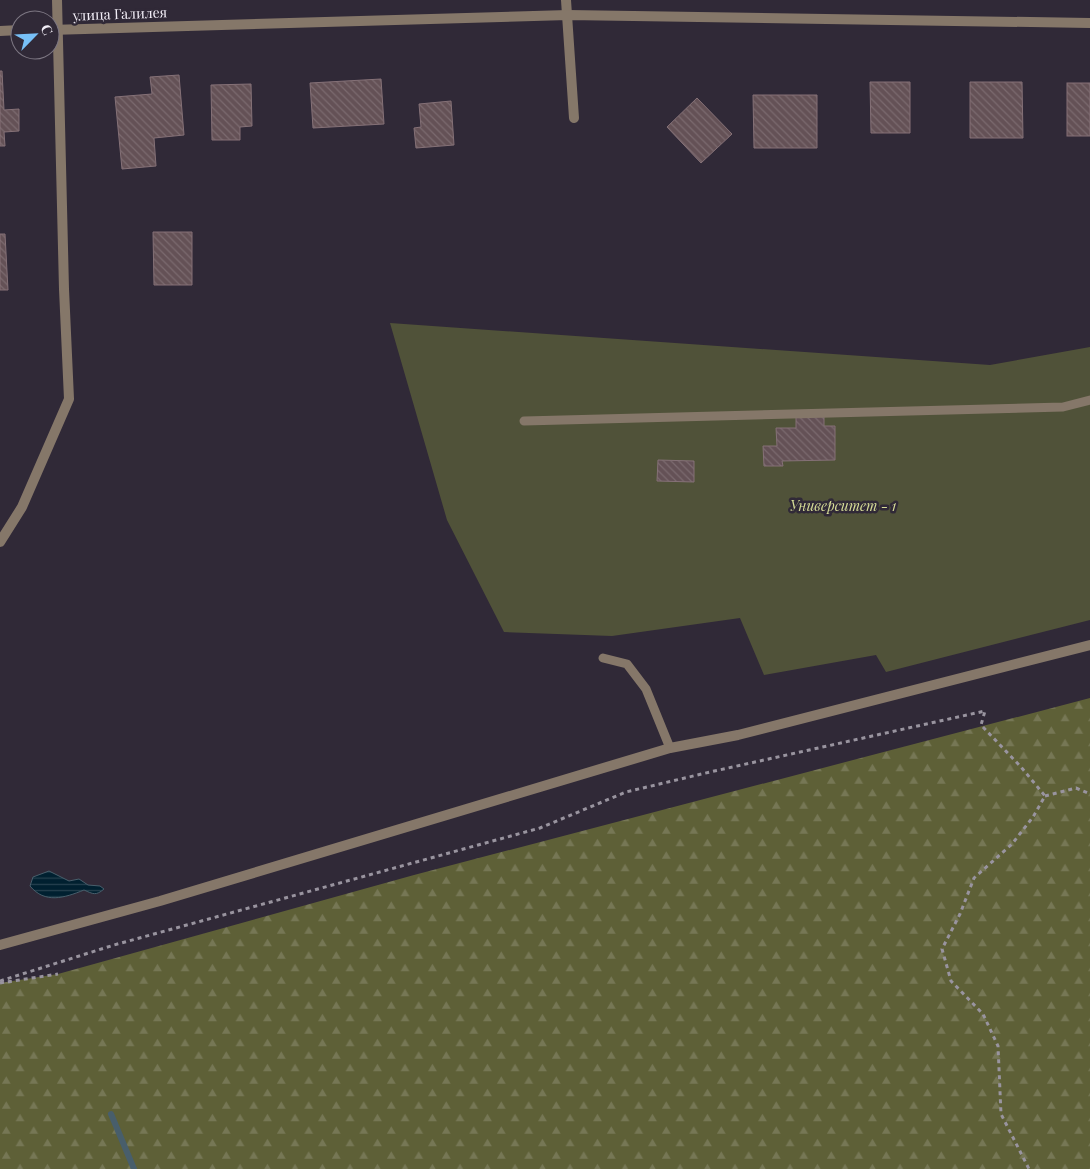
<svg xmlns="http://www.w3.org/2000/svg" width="1090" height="1169" viewBox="0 0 1090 1169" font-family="'Playfair Display',serif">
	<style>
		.forest { fill: url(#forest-firs) }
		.garden { fill: #505239 }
		.water { fill: url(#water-rules); stroke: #485e6b }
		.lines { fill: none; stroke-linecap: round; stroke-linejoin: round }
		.stream { stroke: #485e6b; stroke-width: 6 }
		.building { fill: url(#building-back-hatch); stroke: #857177 }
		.path { stroke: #99949f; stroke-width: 3; stroke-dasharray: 4 4; stroke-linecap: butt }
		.lane { stroke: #857769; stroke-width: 9 }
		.street { stroke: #857769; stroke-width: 10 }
		.labels { text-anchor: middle; stroke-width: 5; stroke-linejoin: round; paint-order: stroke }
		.street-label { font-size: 14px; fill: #f1edf6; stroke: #302937 }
		.park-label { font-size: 14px; font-style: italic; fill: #d7dd97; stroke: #302937 }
	</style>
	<defs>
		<pattern id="forest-firs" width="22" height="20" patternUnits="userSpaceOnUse" patternTransform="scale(1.25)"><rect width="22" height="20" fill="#5e6037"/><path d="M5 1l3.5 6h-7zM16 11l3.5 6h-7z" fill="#767755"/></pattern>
		<pattern id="water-rules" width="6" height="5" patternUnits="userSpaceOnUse" patternTransform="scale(1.25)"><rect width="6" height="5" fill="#002030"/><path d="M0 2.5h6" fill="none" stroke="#26414f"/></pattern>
		<pattern id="building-back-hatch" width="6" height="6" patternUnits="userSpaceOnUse" patternTransform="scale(1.25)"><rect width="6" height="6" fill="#645156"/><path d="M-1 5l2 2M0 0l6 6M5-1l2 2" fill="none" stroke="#7b6a6f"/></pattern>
	</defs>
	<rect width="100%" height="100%" fill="#302937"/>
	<path class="forest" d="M1090 698V1169H0V983L58 974 414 875Z"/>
	<path class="garden" d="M390 323 990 365 1090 347V620L886 672 876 655 764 675 740 618 612 636 504 632 447 520Z"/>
	<path class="water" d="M49 871 69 881 79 879 88 885 100 886 104 889C96 896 93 894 84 890 64 898 45 904 30 886L33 877Z"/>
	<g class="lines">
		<path class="stream" d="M111 1114 134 1169"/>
	</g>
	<g class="building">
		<path d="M0 71H2L4 110 19 109V131L4 132 5 146H0Z"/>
		<path d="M179 75 184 135 154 138 156 166 122 169 115 97 152 94 150 77Z"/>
		<path d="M381 79 384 124 313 128 310 83Z"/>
		<path d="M870 82H910V133H871Z"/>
		<path d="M970 82H1022L1023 138H970Z"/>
		<rect x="1067" y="83" width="23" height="53"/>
		<path d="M251 84 252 126 240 127V140H212L211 85Z"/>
		<path d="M753 95H817V148H754Z"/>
		<path d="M697 98 732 134 701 163 667 127Z"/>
		<path d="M451 101 454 145 416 148 414 128 421 127 419 104Z"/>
		<path d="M153 232H192V285H154Z"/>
		<path d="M0 234H5L8 290H0Z"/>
		<path d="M824 416V426H835V460L782 461 783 466H764L763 446H777L776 428H796V417Z"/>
		<path d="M658 460 694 461V482L657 481Z"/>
	</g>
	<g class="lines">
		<g class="path">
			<path d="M1045 796 1076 788 1090 794"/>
			<path d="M0 981 114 945 540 828 626 792 710 772 985 711 981 725 1021 767 1045 796 1033 817 1012 844 974 878 960 914 942 949 951 981 983 1014 998 1046 1001 1114 1029 1169"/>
			<path d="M0 983 58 974"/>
		</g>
		<g class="lane">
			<path d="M524 421 1063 407 1090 400"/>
			<path d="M603 658 627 664 646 689 670 748"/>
		</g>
		<g class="street">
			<path d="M566 0 574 118"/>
			<path d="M50 30 568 15 1090 23"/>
			<path d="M0 31 20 30"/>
			<path d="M0 542 22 507 69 399 64 289 57 0"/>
			<path d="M0 945 160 901 670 748 738 735 1090 645"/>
		</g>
	</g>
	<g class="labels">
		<g class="street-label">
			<text transform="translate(120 14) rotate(-2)" y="5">улица Галилея</text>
		</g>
		<g class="park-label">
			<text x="843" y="511">Университет - 1</text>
		</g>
	</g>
	<g transform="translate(35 35) rotate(66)"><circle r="24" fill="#302937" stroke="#7d7783"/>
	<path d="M0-4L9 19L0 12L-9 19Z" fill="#77c0f7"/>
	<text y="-8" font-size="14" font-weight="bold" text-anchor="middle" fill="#f1edf6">С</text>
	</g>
</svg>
